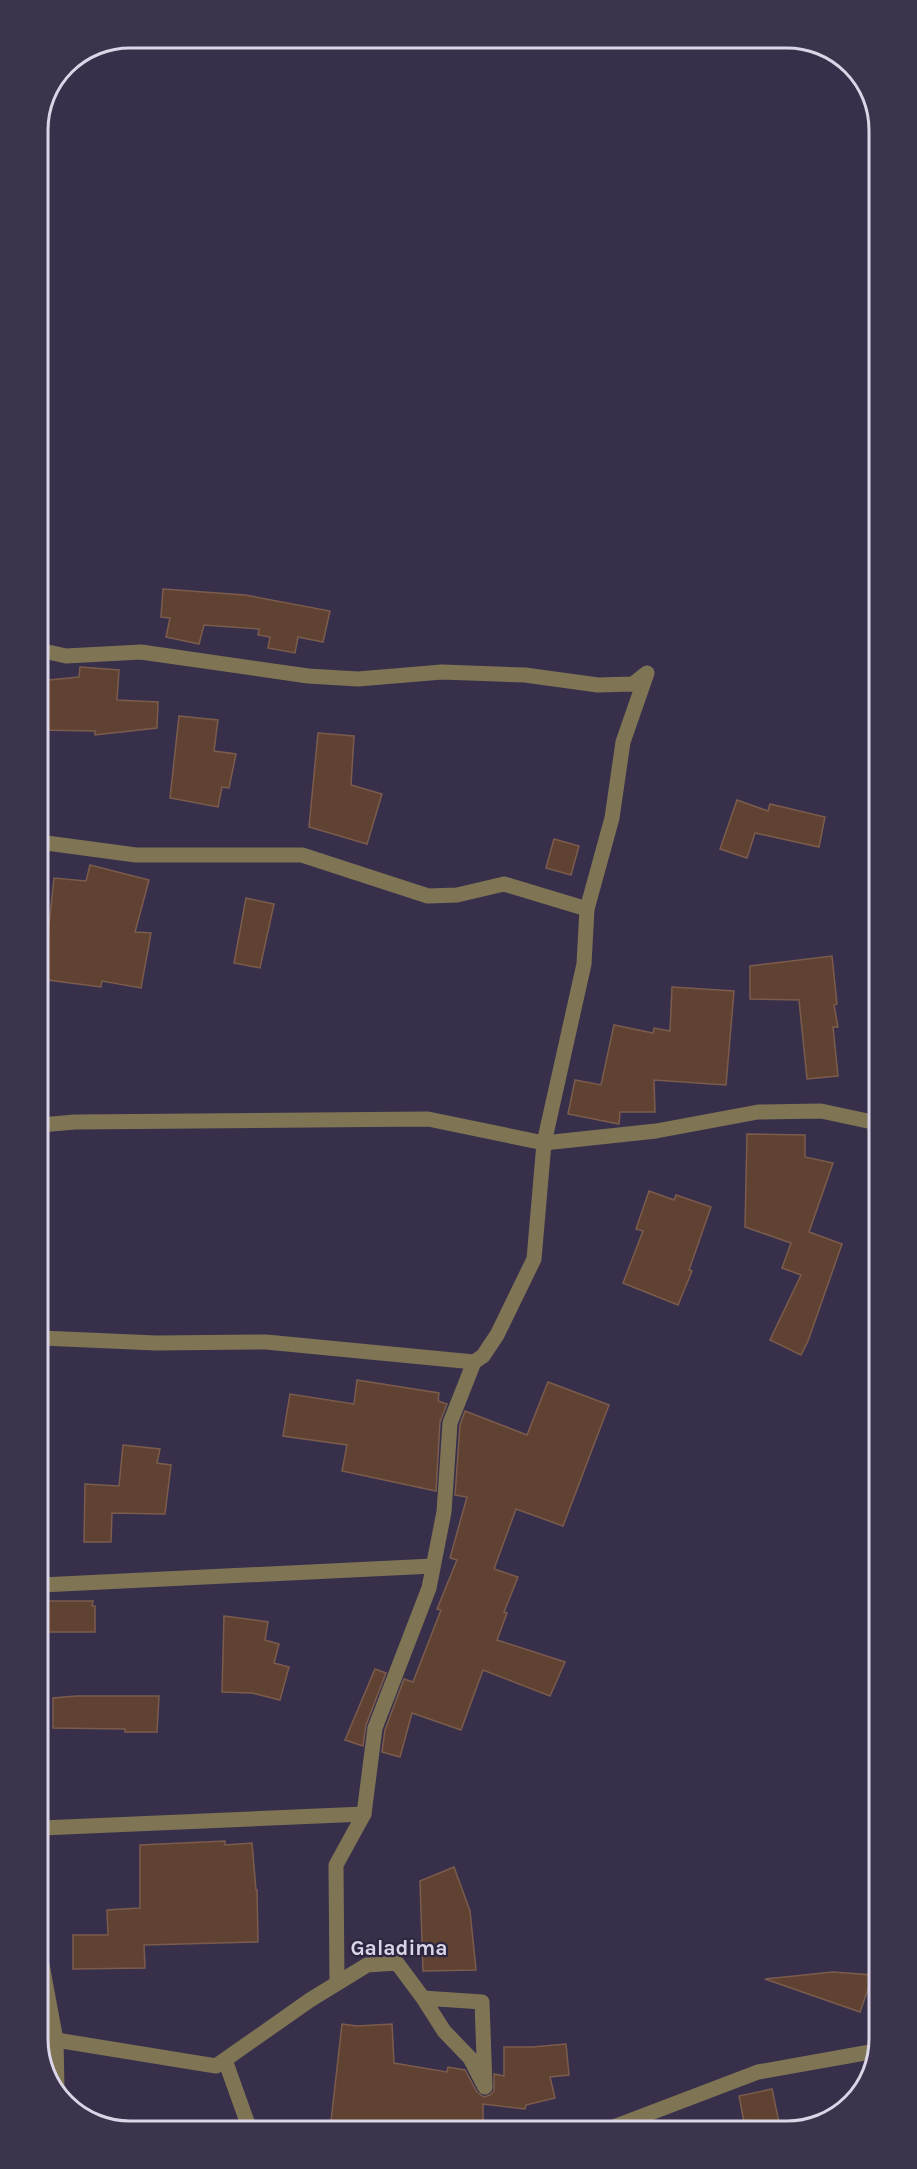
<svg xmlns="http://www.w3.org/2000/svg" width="917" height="2169" viewBox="0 0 917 2169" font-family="Karla,sans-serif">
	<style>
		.building { fill: #604233; stroke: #7b5c4c; stroke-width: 1.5 }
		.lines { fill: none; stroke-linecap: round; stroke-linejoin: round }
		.minor { stroke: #7f7555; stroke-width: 15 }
		.labels { text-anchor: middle; stroke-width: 4.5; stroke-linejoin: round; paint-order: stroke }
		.quarter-label { font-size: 21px; font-weight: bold; fill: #dbd6e7; stroke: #2e2540 }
		.rim { fill: none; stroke: #dbd6e7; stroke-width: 3 }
	</style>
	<rect width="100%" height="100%" fill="#38304b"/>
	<g class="building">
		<path d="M163 589 245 595 330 611 323 642 298 637 295 653 268 648 270 637 258 635 259 629 204 625 199 644 166 637 170 618 161 617Z"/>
		<path d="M80 667 119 670 117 700 158 702 157 728 95 735V731L39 730V681L79 677Z"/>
		<path d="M179 716 218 720 214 751 236 754 229 788 222 787 218 807 170 798Z"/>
		<path d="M318 733 354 736 351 785 382 794 367 844 309 827Z"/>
		<path d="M737 800 768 811 770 804 825 817 819 847 755 833 747 858 720 849Z"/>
		<path d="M554 839 579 846 571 875 546 868Z"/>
		<path d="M90 865 149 880 135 932 151 933 141 988 102 981 101 987 40 979V943L47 944 54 878 86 881Z"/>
		<path d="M246 898 274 904 260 968 234 963Z"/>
		<path d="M832 956 837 1004 834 1005 838 1027H833L838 1076 807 1079 799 1000 750 999V966Z"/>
		<path d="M672 987 734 991 726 1085 654 1080 655 1112H620L619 1124 568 1114 575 1080 601 1085 614 1025 653 1033 654 1028 670 1031Z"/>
		<path d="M747 1134 805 1135V1157L833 1163 809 1232 842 1244 808 1341 801 1355 770 1340 801 1275 782 1268 791 1243 745 1227Z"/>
		<path d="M649 1191 674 1200 676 1195 711 1207 689 1270 692 1271 678 1305 623 1283 643 1231 636 1229Z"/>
		<path d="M357 1380 439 1393 438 1401 447 1404 440 1422 436 1491 342 1471 347 1445 283 1436 290 1394 354 1404Z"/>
		<path d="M548 1382 609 1405 563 1526 516 1509 494 1569 518 1577 504 1612 507 1613 497 1640 565 1662 550 1696 483 1670 461 1730 412 1713 400 1757 382 1752 385 1730 404 1679 413 1682 441 1610 437 1609 457 1560 450 1558 467 1497 455 1495 460 1425 465 1411 527 1435Z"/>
		<path d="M123 1445 160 1449 157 1463 171 1465 165 1514 112 1513 111 1542H84L85 1484 119 1486Z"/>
		<path d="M41 1601H93L92 1606H95V1632H41Z"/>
		<path d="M224 1616 268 1622 265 1640 279 1644 274 1663 289 1667 280 1700 252 1693 222 1692Z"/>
		<path d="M375 1669 386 1673 366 1725 363 1746 345 1740Z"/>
		<path d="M76 1696H159L157 1732H125V1729L53 1728V1698Z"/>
		<path d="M225 1841V1845L252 1843 256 1890H257L258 1942 144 1945 145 1968 73 1969V1935H108L107 1910 140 1908V1845Z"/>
		<path d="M454 1867 470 1911 476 1970 423 1971 420 1881Z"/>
		<path d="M833 1972 873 1975 860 2012 765 1979Z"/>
		<path d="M342 2024 357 2026 392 2024 394 2063 447 2072 448 2067 465 2070 477 2092 484 2097 490 2095 494 2091V2074L504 2076V2047H532L566 2044 569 2075 550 2077 555 2098 526 2105 525 2109 483 2104V2129L330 2130Z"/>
		<path d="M772 2089 780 2127H745L739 2096Z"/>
	</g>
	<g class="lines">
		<g class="minor">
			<path d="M39 650 66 656 141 652 308 676 358 679 442 672 525 675 598 685 633 684 647 673 623 742 612 818 587 909 584 964 544 1143 534 1259 497 1335 483 1356 474 1362 450 1423 444 1512 429 1588 375 1728 364 1814 336 1865 337 1983"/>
			<path d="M39 842 136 855H302L428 896 457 895 504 884 587 909"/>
			<path d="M40 1125 75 1122 428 1119 544 1143 656 1131 758 1112 821 1111 877 1123"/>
			<path d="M41 1338 156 1343 266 1342 474 1362"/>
			<path d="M41 1585 433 1566"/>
			<path d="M42 1828 364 1814"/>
			<path d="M42 1965 56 2040 57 2089"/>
			<path d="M42 2042 56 2040 216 2066 310 2000 367 1965 397 1963 423 1998 444 2031 470 2058 485 2087 482 2002 423 1998"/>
			<path d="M225 2060 250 2130"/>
			<path d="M611 2128 758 2072 876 2051"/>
		</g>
	</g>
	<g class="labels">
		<g class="quarter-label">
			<text x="399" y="1955">Galadima</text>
		</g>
	</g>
	<path d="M0 0H917V2169H0ZM130 48H787A82 82 0 0 1 869 130V2039A82 82 0 0 1 787 2121H130A82 82 0 0 1 48 2039V130A82 82 0 0 1 130 48Z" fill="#3c334d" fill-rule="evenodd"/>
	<path class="rim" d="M130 48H787A82 82 0 0 1 869 130V2039A82 82 0 0 1 787 2121H130A82 82 0 0 1 48 2039V130A82 82 0 0 1 130 48Z"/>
</svg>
